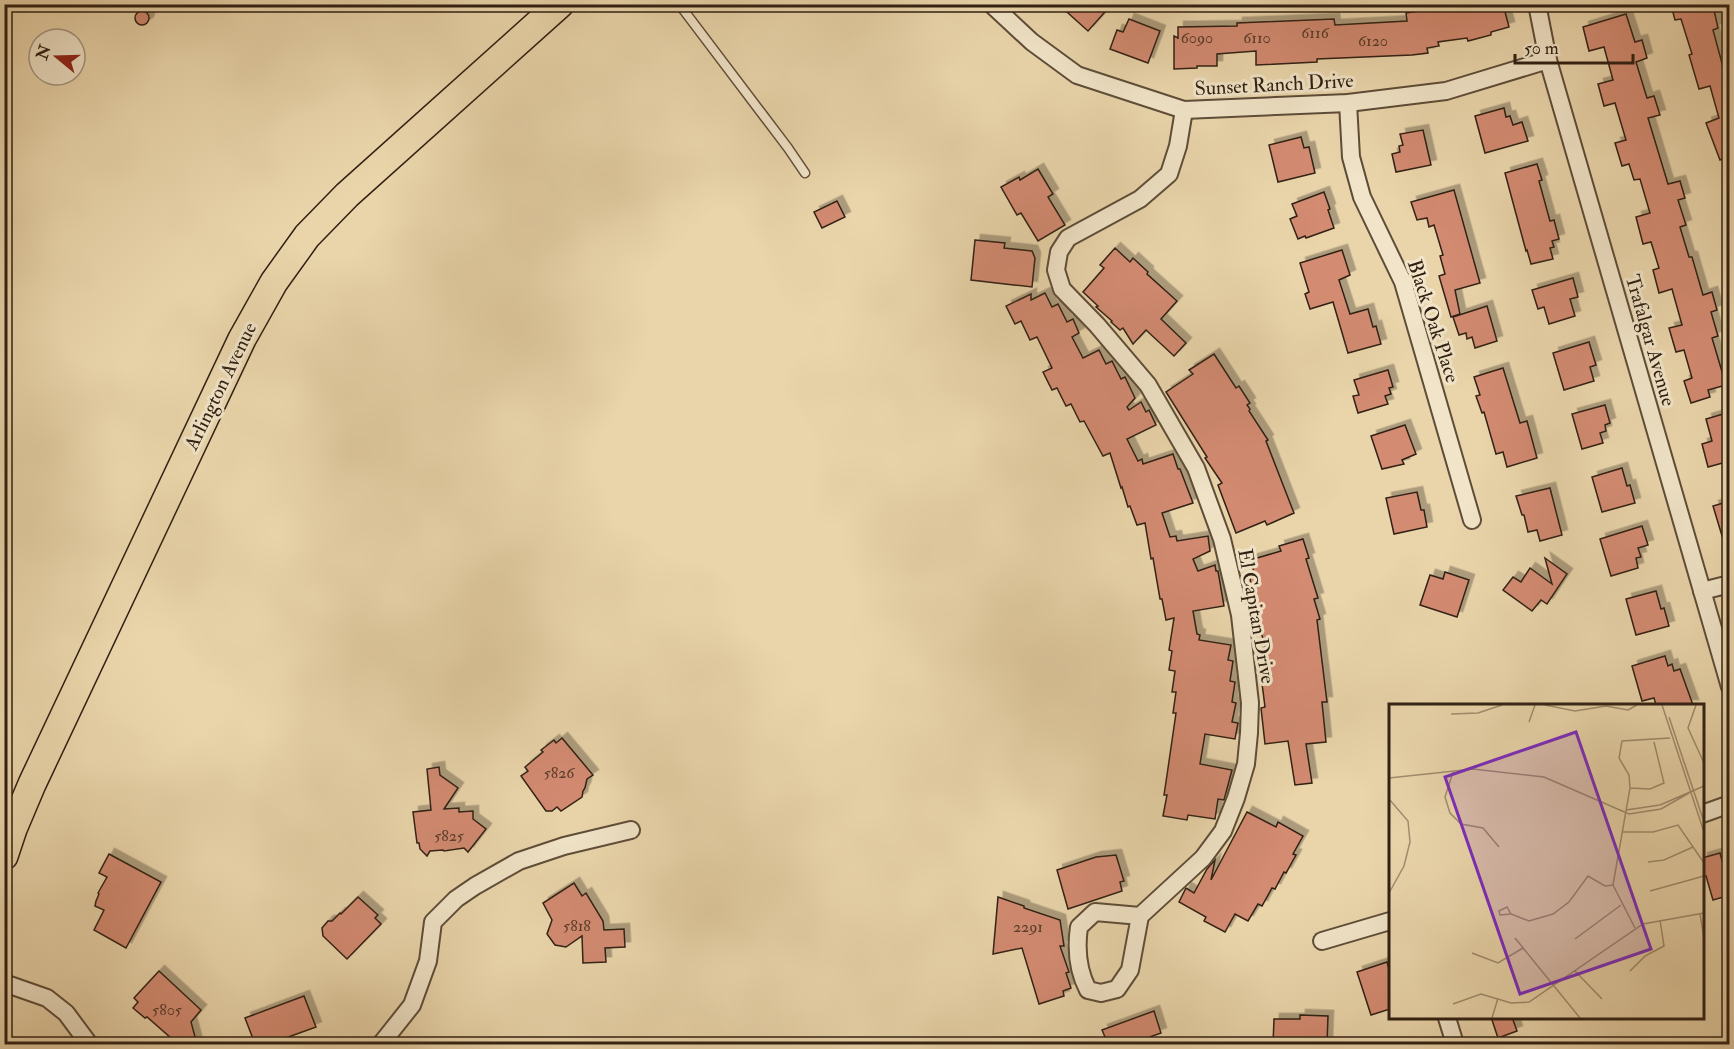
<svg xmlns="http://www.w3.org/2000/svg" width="1734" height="1049" viewBox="0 0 1734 1049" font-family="'IM FELL Double Pica',serif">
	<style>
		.building { fill: #d38b72; stroke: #302013; stroke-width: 1.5; filter: url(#shadow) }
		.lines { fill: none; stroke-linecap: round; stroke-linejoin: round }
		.lane-casing { stroke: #5e4d39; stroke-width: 11 }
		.street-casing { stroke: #5e4d39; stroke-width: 20 }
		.primary-casing { stroke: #302013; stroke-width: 30 }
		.lane { stroke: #f1e4c8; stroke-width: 8 }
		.street { stroke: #f1e4c8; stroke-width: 16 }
		.primary { stroke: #ead5ab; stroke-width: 27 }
		.labels { text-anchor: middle; stroke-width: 6; stroke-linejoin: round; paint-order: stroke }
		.number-label { font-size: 16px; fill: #593b2b }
		.street-label { font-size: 20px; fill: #302013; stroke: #f1e4c8 }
		.inset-road { fill: none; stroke: #a08d6e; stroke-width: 1.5 }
		.view { fill: #7b2cbf; fill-opacity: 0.15; stroke: #7b2cbf; stroke-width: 3 }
		.inset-edge { fill: none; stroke: #302013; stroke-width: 3 }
	</style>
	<defs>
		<filter id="shadow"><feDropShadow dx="5.5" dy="-5.5" stdDeviation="0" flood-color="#0004"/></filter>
	</defs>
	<rect width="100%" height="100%" fill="#ead5ab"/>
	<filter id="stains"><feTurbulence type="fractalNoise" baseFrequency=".00333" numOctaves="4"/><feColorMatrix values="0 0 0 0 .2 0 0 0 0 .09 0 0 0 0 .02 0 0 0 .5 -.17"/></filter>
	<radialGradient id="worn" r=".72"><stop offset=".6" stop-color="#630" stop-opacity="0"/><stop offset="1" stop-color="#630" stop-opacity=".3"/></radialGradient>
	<g class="building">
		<path d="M1058 4H1112L1088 31Z"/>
		<path d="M1462 4H1503L1509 27 1491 32V35L1468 41 1467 38 1438 42 1439 46 1427 48 1428 53 1412 55 1317 59V62L1256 65V51L1217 54V66H1197V68L1174 69V36L1178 38V27L1237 26V23L1334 19 1335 25 1407 21 1406 13Z"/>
		<path d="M1673 4H1709L1710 11 1714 10 1718 28 1713 30 1723 67H1726L1730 78V156L1720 160 1706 123 1719 118 1710 86 1699 89 1689 55 1692 54 1681 19 1675 20 1672 9 1674 8Z"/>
		<circle cx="142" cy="18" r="7"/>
		<path d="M1626 14 1635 42 1642 40 1647 58 1636 62 1647 98 1654 96 1660 115 1648 118 1668 184 1680 181 1685 198 1678 200 1686 225 1680 227 1689 257H1692L1703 295 1712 292 1717 310 1711 312 1718 336 1712 338 1726 385 1708 390 1710 397 1691 403 1684 381 1692 378 1684 350 1676 352 1669 328 1682 325 1672 289 1659 293 1653 270 1659 268 1651 242 1643 244 1636 217 1650 213 1640 179 1634 180 1629 164 1622 166 1615 143 1626 140 1615 103 1604 106 1598 84 1613 80 1604 47 1589 51 1583 27Z"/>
		<path d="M1129 19 1160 31 1148 63 1110 49 1117 30 1123 32Z"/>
		<path d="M1504 108 1506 117 1510 116 1513 125 1522 122 1528 141 1485 153 1475 116Z"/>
		<path d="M1423 130 1431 165 1396 172 1392 154 1400 152 1399 146 1403 145 1400 134Z"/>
		<path d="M1301 137 1304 148 1309 147 1315 173 1278 182 1269 145Z"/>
		<path d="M1537 164 1542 180 1539 181 1550 221 1554 220 1559 239 1552 241 1554 247 1550 248 1553 259 1531 264 1527 250 1526 251 1505 173Z"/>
		<path d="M1038 169 1053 194 1048 197 1065 225 1038 241 1021 213 1017 215 1001 187 1019 177 1020 180Z"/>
		<path d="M1454 190 1480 283 1455 290 1460 314 1451 317 1439 276 1445 274 1440 256 1443 255 1434 225 1429 227 1427 218 1417 220 1411 202Z"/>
		<path d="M1324 192 1330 209 1328 210 1334 228 1306 238 1305 236 1298 239 1290 219 1297 216 1292 204Z"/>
		<path d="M837 201 845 217 822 228 814 212Z"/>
		<path d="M975 240 1005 243 1004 248 1032 251 1035 258 1032 287 971 280Z"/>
		<path d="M1115 248 1130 262 1133 258 1148 272 1147 274 1177 301 1161 319 1186 343 1174 356 1146 330 1133 344 1123 328 1120 330 1111 322 1112 321 1096 307 1098 306 1083 292 1104 268 1100 265Z"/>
		<path d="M1342 250 1350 275 1339 280 1350 314 1368 309 1373 327 1376 326 1381 344 1348 353 1333 302 1310 309 1305 294 1309 292 1300 263Z"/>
		<path d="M1573 278 1578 297 1570 299 1575 316 1549 324 1544 307 1538 309 1532 290Z"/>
		<path d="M1045 293 1052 307 1058 304 1067 322 1073 319 1079 333 1072 337 1083 358 1099 350 1106 364 1112 361 1121 379 1125 377 1135 398 1127 407 1129 410 1141 402 1146 412 1149 410 1156 425 1127 439 1138 461 1142 459 1143 464 1173 454 1178 469H1180L1193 503 1162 513 1170 537 1176 536 1177 541 1208 536 1210 551 1193 559 1198 571 1215 565 1216 571H1218L1224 606 1193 611 1197 634 1200 635 1199 640 1231 645 1228 660 1233 661 1230 681 1235 682 1232 702 1236 703 1232 722 1238 723 1235 739 1205 734 1200 764 1232 770 1224 800 1218 799 1215 819 1188 815 1187 820 1163 816 1167 795H1164L1167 775 1176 713H1173L1176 692H1172L1175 671 1169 670 1172 651 1169 650 1174 618 1166 620 1162 599H1160L1153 558 1151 559 1145 523 1137 525 1130 506 1128 507 1122 487 1121 488 1110 453 1103 456 1084 421 1080 422 1071 404 1066 406 1057 388 1052 390 1043 372 1052 368 1037 337 1030 340 1021 321 1015 324 1006 306 1031 294V300Z"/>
		<path d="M1487 306 1497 341 1475 348 1472 337 1467 339 1466 333 1459 335 1453 317Z"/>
		<path d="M1589 342 1596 365 1590 367 1594 381 1564 390 1553 353Z"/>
		<path d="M1214 354 1236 388 1239 386 1250 403 1247 405 1250 409 1249 411 1268 440 1266 441 1294 513 1267 525 1265 521 1236 533 1218 485 1222 483 1205 458 1207 457 1166 392 1193 374 1189 370Z"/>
		<path d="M1503 368 1520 423 1527 421 1537 458 1507 467 1503 452 1496 454 1484 412 1482 413 1476 396 1480 395 1474 377Z"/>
		<path d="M1388 370 1393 387 1389 388 1391 394 1385 396 1388 404 1358 413 1353 396 1359 395 1354 380Z"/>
		<path d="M1605 405 1610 423 1605 425 1606 431 1600 433 1603 443 1582 449 1572 414Z"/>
		<path d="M1730 412V461L1708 467 1702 444 1712 441 1706 419Z"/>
		<path d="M1405 425 1416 454 1402 460 1404 464 1382 469 1371 436Z"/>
		<path d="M1622 468 1627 486 1630 485 1635 503 1602 512 1592 477Z"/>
		<path d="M1550 488 1562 535 1540 541 1537 530 1528 532 1524 515H1522L1516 496Z"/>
		<path d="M1417 492 1421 510H1424L1427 527 1394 534 1386 498Z"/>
		<path d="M1730 501V549H1726L1713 506Z"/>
		<path d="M1642 526 1648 545 1638 548 1641 557 1636 558 1638 568 1611 576 1600 539Z"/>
		<path d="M1303 539 1309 558 1306 559 1318 598 1314 599 1320 619 1317 620 1327 702H1322L1326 742 1306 744 1312 783 1295 785 1288 741 1265 744 1261 708 1265 707 1258 652 1267 651 1256 617 1260 616 1251 588 1250 576 1255 575 1250 560 1281 551 1279 546Z"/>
		<path d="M1545 558 1567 574 1547 604 1541 600 1532 611 1503 590 1513 577 1521 582 1530 568 1552 584Z"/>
		<path d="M1445 572 1469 580 1457 617 1420 605 1430 575 1443 579Z"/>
		<path d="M1656 591 1661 609 1664 608 1669 626 1636 635 1626 599Z"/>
		<path d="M1665 656 1668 666 1672 664 1674 671 1680 669 1693 705H1656L1654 698 1642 701 1632 666Z"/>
		<path d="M562 738 593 775 587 779 585 788 583 791 582 797 561 811 557 807 552 811H546L521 776 528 771 525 767 543 752 541 750 554 740 556 743Z"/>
		<path d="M439 767 440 775 458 788 444 809 459 808V812L473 811V819L486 829 468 852 464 848 444 851 443 850 430 851 427 856 420 849 419 843H417L413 812 431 810 427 769Z"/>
		<path d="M1247 812 1276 827 1278 822 1303 836 1293 854 1296 855 1286 873 1284 872 1275 889 1272 888 1262 906 1258 904 1248 921 1235 914 1225 932 1204 921 1206 917 1179 902 1186 888 1194 893 1207 869 1215 860 1211 880Z"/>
		<path d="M1720 853 1723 864 1730 862V895L1713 900 1706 876 1702 877V858Z"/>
		<path d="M109 854 161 882 126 948 94 930 104 910 95 906 96 901 99 894 98 893 107 877 99 873Z"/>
		<path d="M1116 855 1124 881 1120 882 1122 891 1068 909 1057 870 1096 857Z"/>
		<path d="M574 883 582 896 586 893 603 921 604 930 624 929 625 947 605 948 606 962 583 963 582 936 566 947 555 945 547 934 552 920 543 903Z"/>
		<path d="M358 897 378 915 375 918 381 924 347 959 323 936 322 928 328 921H332L340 913 341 914Z"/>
		<path d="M998 897 1024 906V908L1060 920 1064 946H1060L1069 972 1066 973 1071 988 1063 991 1064 996 1039 1004 1022 948 993 954Z"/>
		<path d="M1387 962 1390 972V1009L1371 1015 1357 972Z"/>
		<path d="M159 971 201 1010 191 1022 197 1044H174L172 1039 147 1017 145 1018 133 1008 138 1002 134 998Z"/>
		<path d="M304 996 316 1027 269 1044H255L245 1018Z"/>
		<path d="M1154 1011 1161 1033 1130 1044H1108L1102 1030Z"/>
		<path d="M1300 1015 1328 1016 1327 1044H1273L1274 1019H1300Z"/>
		<path d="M1491 1017H1512L1517 1031 1498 1038Z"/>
	</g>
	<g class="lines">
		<g class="lane-casing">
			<path id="lane" d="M679 4 788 148 805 173"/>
		</g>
		<g class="street-casing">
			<g id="street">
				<path d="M991 4 1032 42 1077 75 1184 110 1348 103 1446 91 1548 60"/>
				<path d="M1537 4 1548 60 1730 687"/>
				<path d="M1348 103 1351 157 1362 197 1403 282 1472 520"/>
				<path d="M1702 591 1730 584"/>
				<path d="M1702 814 1730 804"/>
				<path d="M1140 916 1095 912 1079 927C1076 948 1078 971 1088 990L1101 993 1117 989 1130 970 1140 916 1203 858 1223 831 1236 798 1246 764 1249 733 1250 703 1240 615 1222 539 1196 468 1148 385 1097 325 1062 289 1056 270 1059 252 1068 238 1140 199 1169 174 1178 146 1184 110"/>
				<path d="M1322 941 1390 921"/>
				<path d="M4 983 47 998 66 1013 89 1044"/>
				<path d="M1447 1018 1455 1044"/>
				<path d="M381 1044 412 1005 428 961 433 922 456 899 475 886 519 861 564 846 631 830"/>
			</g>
		</g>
		<g class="primary-casing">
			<path id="primary" d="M4 856 13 829 32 784 242 339 274 282 307 236 347 195 560 4"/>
		</g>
		<use href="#lane" class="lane"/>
		<use href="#street" class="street"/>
		<use href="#primary" class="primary"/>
	</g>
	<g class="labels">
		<g class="number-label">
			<text x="1315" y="38">6116</text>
			<text x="1197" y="43">6090</text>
			<text x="1257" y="43">6110</text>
			<text x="1373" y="46">6120</text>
			<text x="559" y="778">5826</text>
			<text x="449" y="841">5825</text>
			<text x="577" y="931">5818</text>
			<text x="1028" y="932">2291</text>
			<text x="167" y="1015">5805</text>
		</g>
		<g class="street-label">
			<text transform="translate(1274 84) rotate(-3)" y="7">Sunset Ranch Drive</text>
			<text transform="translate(1434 321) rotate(72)" y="7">Black Oak Place</text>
			<text transform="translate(1651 340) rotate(74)" y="7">Trafalgar Avenue</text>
			<text transform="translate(220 386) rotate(-64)" y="7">Arlington Avenue</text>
			<text transform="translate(1257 616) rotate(80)" y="7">El Capitan Drive</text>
		</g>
	</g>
	<g transform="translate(1389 704)">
		<rect width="315" height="315" fill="#ead5ab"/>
		<path class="inset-road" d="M156 1 186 7 217 2 239 6 248 1M273 1 315 128M307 1 299 24 315 59M62 10 89 9 113 1M280 13 315 118M140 18 146 1M64 68 56 93 61 109 72 120 94 124 110 143M0 74 84 65 155 73 240 110 272 105 300 89M241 84 261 85 275 79 265 38M0 95 19 117 21 138 15 162 0 189M237 106 271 101 315 82M234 128H264L289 121 315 159M259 158 275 156 304 143M261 187 315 172M122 210 111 211 110 207 118 203 122 210 140 217 164 210 180 198 199 172 216 182 224 181M311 210 315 234M246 224 224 181 241 84 240 71 230 54 233 37 281 34M126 234 191 314M186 235 232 201M83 249 109 259 134 244M186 267 213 295M241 267 256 252 275 242 271 216M64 300 92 290 122 299 140 298 254 220 315 209M103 314 109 294"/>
		<path class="view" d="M187 28 262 245 131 290 56 73Z"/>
		<rect width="315" height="315" class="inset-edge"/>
	</g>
	<rect width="1734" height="1049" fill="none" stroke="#ead5ab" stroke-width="24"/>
	<rect x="6" y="6" width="1722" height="1037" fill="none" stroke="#302013" stroke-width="3"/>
	<rect x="12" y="12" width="1710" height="1025" fill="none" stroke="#302013" stroke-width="1.5"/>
	<g transform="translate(57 57) rotate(289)"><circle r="28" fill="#f1e4c8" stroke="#a49680" stroke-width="1.5"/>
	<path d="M0-4.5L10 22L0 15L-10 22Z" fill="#8f2418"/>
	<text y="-9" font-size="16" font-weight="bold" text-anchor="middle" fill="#302013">N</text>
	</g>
	<path d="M1515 54v9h118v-9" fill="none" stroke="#302013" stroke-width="3"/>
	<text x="1524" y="54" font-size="18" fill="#302013" stroke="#f1e4c8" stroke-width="4.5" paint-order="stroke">50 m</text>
	<rect width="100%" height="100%" filter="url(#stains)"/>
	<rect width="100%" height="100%" fill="url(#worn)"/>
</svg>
